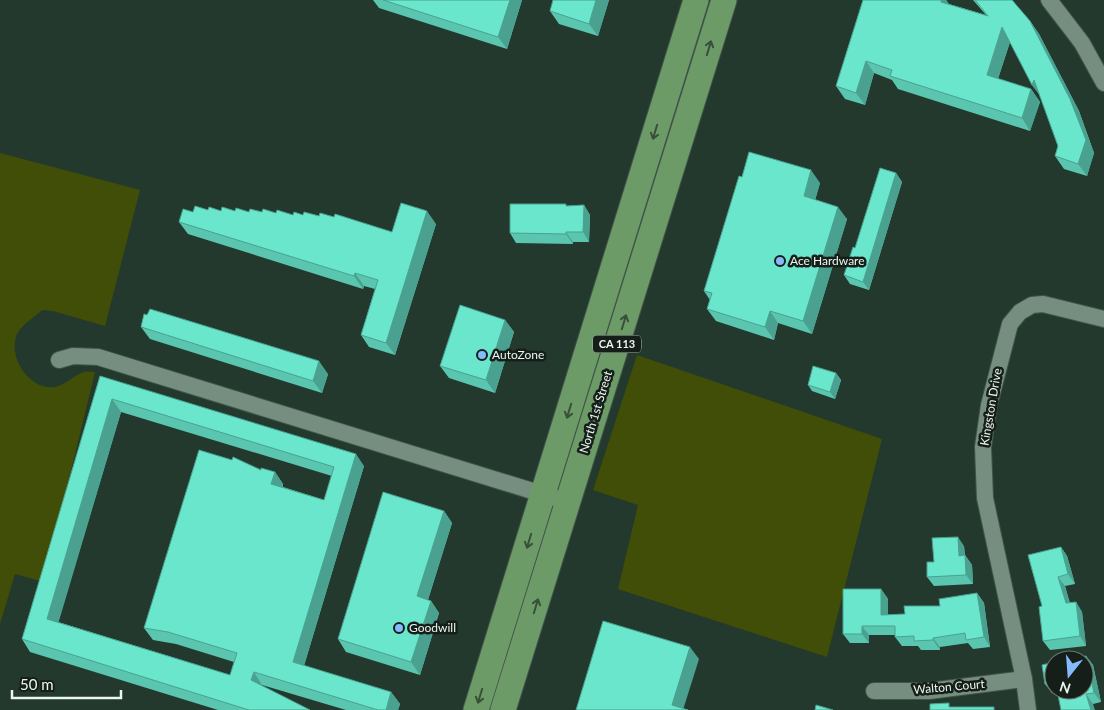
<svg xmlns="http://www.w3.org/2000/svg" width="1104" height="710" viewBox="0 0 1104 710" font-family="Lato,sans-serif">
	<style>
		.green { fill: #404e07 }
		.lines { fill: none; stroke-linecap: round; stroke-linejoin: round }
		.street-casing { stroke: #41544a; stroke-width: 18 }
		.primary-casing { stroke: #41544a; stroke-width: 27 }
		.street { stroke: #768e7f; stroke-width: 16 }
		.primary { stroke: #6d9b68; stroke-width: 25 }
		.wall { fill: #5ac6af; fill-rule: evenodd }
		.shaded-wall { fill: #4aa18f }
		.building { fill: #69e6cc; stroke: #4aa18f; fill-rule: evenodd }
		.oneway { stroke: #385039 }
		.poi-dot { fill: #85bbfb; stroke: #151e19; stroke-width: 2 }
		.labels { text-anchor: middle; stroke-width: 5; stroke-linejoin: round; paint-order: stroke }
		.shield { fill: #151e19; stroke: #aab6af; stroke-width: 1 }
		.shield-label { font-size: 11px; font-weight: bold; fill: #eaf7ef }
		.poi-label { font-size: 12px; fill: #eaf7ef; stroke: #151e19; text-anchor: start }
		.street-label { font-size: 12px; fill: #eaf7ef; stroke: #151e19 }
	</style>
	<rect width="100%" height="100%" fill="#24392d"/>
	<g class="green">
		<path d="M0 153 140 190 105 326 53 311 42 310C35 317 21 325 17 334 8 355 26 385 48 387 63 389 73 375 84 372 87 371 92 372 95 372L44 582 15 574 0 624Z"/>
		<path d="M637 355 882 439 827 657 618 589 638 505 593 490Z"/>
	</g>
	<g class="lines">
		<g class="street-casing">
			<g id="street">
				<path d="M1049 0 1082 43 1104 83"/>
				<path d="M59 360 73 356 98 357 568 502"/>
				<path d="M874 691H929L1024 679"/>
				<path d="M1028 710 1024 679 985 498 983 447 989 405 1010 324 1020 312 1032 305 1043 304 1104 319"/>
			</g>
		</g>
		<g class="primary-casing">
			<g id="primary">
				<path d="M476 710 696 0"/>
				<path d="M503 710 724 0"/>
			</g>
		</g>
		<use href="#street" class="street"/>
		<use href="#primary" class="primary"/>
	</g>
	<g class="wall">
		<path d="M373 0H522L507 49 379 8Z"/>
		<path d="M609 0 598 36 559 24 550 11Z"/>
		<path d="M863 0H946L949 4 986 15 973 0H1012L1030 21 1039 34 1079 111 1094 153 1087 176 1064 169 1055 156 1058 146 1040 95 1032 85 1010 42 998 79 1031 89 1040 102 1030 131 898 89 892 80 874 73 865 105 845 99 836 86Z"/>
		<path d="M896 173 902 182 869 290 850 284 844 275Z"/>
		<path d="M742 177 820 183 815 200 847 219 812 334 778 323 774 340 716 321 707 309 710 300 704 291Z"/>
		<path d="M584 205 590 215 589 242H573V244L516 243 510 233 567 206Z"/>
		<path d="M208 210 276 213 293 215H303L334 217 392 232 436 224 395 355 369 347 361 335 375 289 364 286 363 289 188 234 179 222 193 212Z"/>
		<path d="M505 320 514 332 495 393 449 378 440 366Z"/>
		<path d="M141 327 328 374 322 393 150 339Z"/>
		<path d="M836 373 841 380 835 399 812 391 808 385Z"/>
		<path d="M100 376 364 466 304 666 391 692 400 704 398 710H346L262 685V686L310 710H218L30 652 22 639ZM121 412 332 476 324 500 283 487V484L275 472 261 470 144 628 153 640 176 644 234 662 230 675 58 622Z"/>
		<path d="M444 511 452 523 428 600 431 601 439 613 420 675 346 652 338 639Z"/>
		<path d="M964 546 965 555 972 565 973 584 934 586 927 577 934 562Z"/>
		<path d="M1061 547 1067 556 1075 584 1065 586 1070 603 1076 602 1082 612 1086 646 1050 650 1043 641 1042 606Z"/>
		<path d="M881 589 888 599V615L905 614 940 606 977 593 984 603 990 647 973 649 968 643 940 647V650H921L918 646H902L895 637V635H869V643H850L843 634Z"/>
		<path d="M1086 656 1093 665 1101 702 1093 704 1057 692 1052 693 1045 684 1054 662V690H1084Z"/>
	</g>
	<g class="shaded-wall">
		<path d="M510 0H522L507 49 498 37Z"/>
		<path d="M596 0H609L598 36 589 24Z"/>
		<path d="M941 0H946L951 8 941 2Z"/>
		<path d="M1030 21 1039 34 1079 111 1094 153 1087 176 1078 164Z"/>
		<path d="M1002 27 1011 39 995 88 987 75Z"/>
		<path d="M866 61 874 73 865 105 856 93Z"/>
		<path d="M1034 80 1041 97 1032 85Z"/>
		<path d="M1031 89 1040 102 1030 131 1022 118Z"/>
		<path d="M811 170 820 183 813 208 804 196Z"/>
		<path d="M896 173 902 182 869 290 863 282Z"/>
		<path d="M584 205 590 215 589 242 583 232Z"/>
		<path d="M838 207 847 219 812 334 803 321Z"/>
		<path d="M427 211 436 224 395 355 386 343Z"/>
		<path d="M566 232 573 242V244L566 234Z"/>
		<path d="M355 273 364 286 363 289 354 276Z"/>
		<path d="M770 311 778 323 774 340 765 327Z"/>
		<path d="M505 320 514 332 495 393 486 380Z"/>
		<path d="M319 361 328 374 322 393 313 381Z"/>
		<path d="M836 373 841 380 835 399 830 392Z"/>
		<path d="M112 399 121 412 56 631 47 619Z"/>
		<path d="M356 454 364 466 301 675 293 662Z"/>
		<path d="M275 472 283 484 280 496 271 484Z"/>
		<path d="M444 511 452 523 425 609 417 596Z"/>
		<path d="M958 537 964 546 965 565 959 556Z"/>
		<path d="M1061 547 1067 556 1075 584 1068 574Z"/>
		<path d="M965 555 972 565 973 584 966 575Z"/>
		<path d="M1058 577 1065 586 1072 613 1066 603Z"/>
		<path d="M881 589 888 599V625L881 615Z"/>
		<path d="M977 593 984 603 990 647 984 637Z"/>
		<path d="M431 601 439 613 420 675 411 662Z"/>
		<path d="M1076 602 1082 612 1086 646 1080 636Z"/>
		<path d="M862 626 869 635V643L862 634Z"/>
		<path d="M933 638 940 647V650L933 640Z"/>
		<path d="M690 647 699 659 683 710 672 705Z"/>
		<path d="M1086 656 1093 665 1101 702 1094 693Z"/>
		<path d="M254 672 262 685 259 692 251 680Z"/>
		<path d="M391 692 400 704 398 710H386Z"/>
		<path d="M1086 694 1093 704 1095 710H1091Z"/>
	</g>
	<g class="building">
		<path d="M383 0H510L498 37Z"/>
		<path d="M553 0H596L589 24 550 11Z"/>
		<path d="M863 0H941V2L988 16 975 0H1012L1030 21 1070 99 1086 140 1078 164 1055 156 1058 146 1034 80 1032 85 1002 27 987 75 1031 89 1022 118 890 76 892 70 866 61 856 93 836 86Z"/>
		<path d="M749 152 811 170 804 196 838 207 803 321 770 311 765 327 707 309 712 293 704 291 739 176 742 177Z"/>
		<path d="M880 168 896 173 863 282 844 275 853 247 855 248Z"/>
		<path d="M401 203 427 211 386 343 361 335 378 280 355 273 354 276 179 222 183 209 193 212 195 206 208 210 209 207 221 211 222 207 235 211 236 208 249 212 250 209 262 212 263 209 276 213 277 210 293 215 294 212 303 215 304 212 319 216 320 213 334 217 335 214 392 232Z"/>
		<path d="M510 204H566V206L584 205 583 232H566V234L510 233Z"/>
		<path d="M460 305 505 320 486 380 440 366Z"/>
		<path d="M150 309 319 361 313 381 141 327 144 314 147 315Z"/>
		<path d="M813 366 836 373 830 392 808 385Z"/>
		<path d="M100 376 356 454 293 662 391 692 386 710H378L254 672 251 680 310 710H249L22 639ZM112 399 334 467 324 500 271 484 275 472 261 468V470L233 457 232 460 199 450 144 628 168 632 237 653 230 675 47 619Z"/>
		<path d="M383 492 444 511 417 596 431 601 411 662 338 639Z"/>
		<path d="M958 537 959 556 965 555 966 575 927 577V562H934L932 538Z"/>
		<path d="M1061 547 1068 574 1058 577 1066 603 1076 602 1080 636 1043 641 1039 607 1042 606 1028 555Z"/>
		<path d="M843 589H881V615L905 614 904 606H940L939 599 977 593 984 637 966 640 965 633 933 638V640L914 641V636L895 637V626H862V634H843Z"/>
		<path d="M603 621 690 647 672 705 688 710H576Z"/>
		<path d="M1086 656 1094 693 1086 694 1091 710H1061L1057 690H1084V660H1066Z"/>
		<path d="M1054 662V682L1045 684 1042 665Z"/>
		<path d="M949 703V707H994V710H930V704Z"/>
		<path d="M816 705 833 710H815Z"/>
	</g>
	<defs><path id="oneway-shaft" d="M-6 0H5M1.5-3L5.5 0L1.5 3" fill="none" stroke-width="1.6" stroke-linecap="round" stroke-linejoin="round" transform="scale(1.25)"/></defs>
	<g class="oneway">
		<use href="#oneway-shaft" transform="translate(709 48) rotate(-73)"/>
		<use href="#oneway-shaft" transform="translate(655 132) rotate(107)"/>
		<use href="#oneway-shaft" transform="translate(624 322) rotate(-73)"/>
		<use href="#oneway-shaft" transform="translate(569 411) rotate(107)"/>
		<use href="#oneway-shaft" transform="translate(529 541) rotate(107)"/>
		<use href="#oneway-shaft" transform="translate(536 606) rotate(-73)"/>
		<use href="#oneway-shaft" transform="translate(480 696) rotate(107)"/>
	</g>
	<g class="poi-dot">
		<circle cx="780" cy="261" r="5"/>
		<circle cx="482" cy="355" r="5"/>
		<circle cx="399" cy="628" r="5"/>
	</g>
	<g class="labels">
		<rect class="shield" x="593" y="335.5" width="48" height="17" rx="4"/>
		<g class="shield-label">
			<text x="617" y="348">CA 113</text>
		</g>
		<g class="poi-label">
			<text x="790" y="265">Ace Hardware</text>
			<text x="492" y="359">AutoZone</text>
			<text x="409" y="632">Goodwill</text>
		</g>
		<g class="street-label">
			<text transform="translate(991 407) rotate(-80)" y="4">Kingston Drive</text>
			<text transform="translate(596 412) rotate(-73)" y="4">North 1st Street</text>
			<text transform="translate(949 687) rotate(-5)" y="4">Walton Court</text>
		</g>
	</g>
	<g transform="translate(1069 675) rotate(197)"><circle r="24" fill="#151e19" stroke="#6a756f"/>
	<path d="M0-4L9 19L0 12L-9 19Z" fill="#85bbfb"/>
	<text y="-8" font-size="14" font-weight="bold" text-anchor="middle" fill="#eaf7ef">N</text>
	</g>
	<path d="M12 690v8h109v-8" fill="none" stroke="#eaf7ef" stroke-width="2.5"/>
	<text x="20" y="690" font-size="15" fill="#eaf7ef" stroke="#151e19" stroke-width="4" paint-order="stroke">50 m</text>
</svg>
